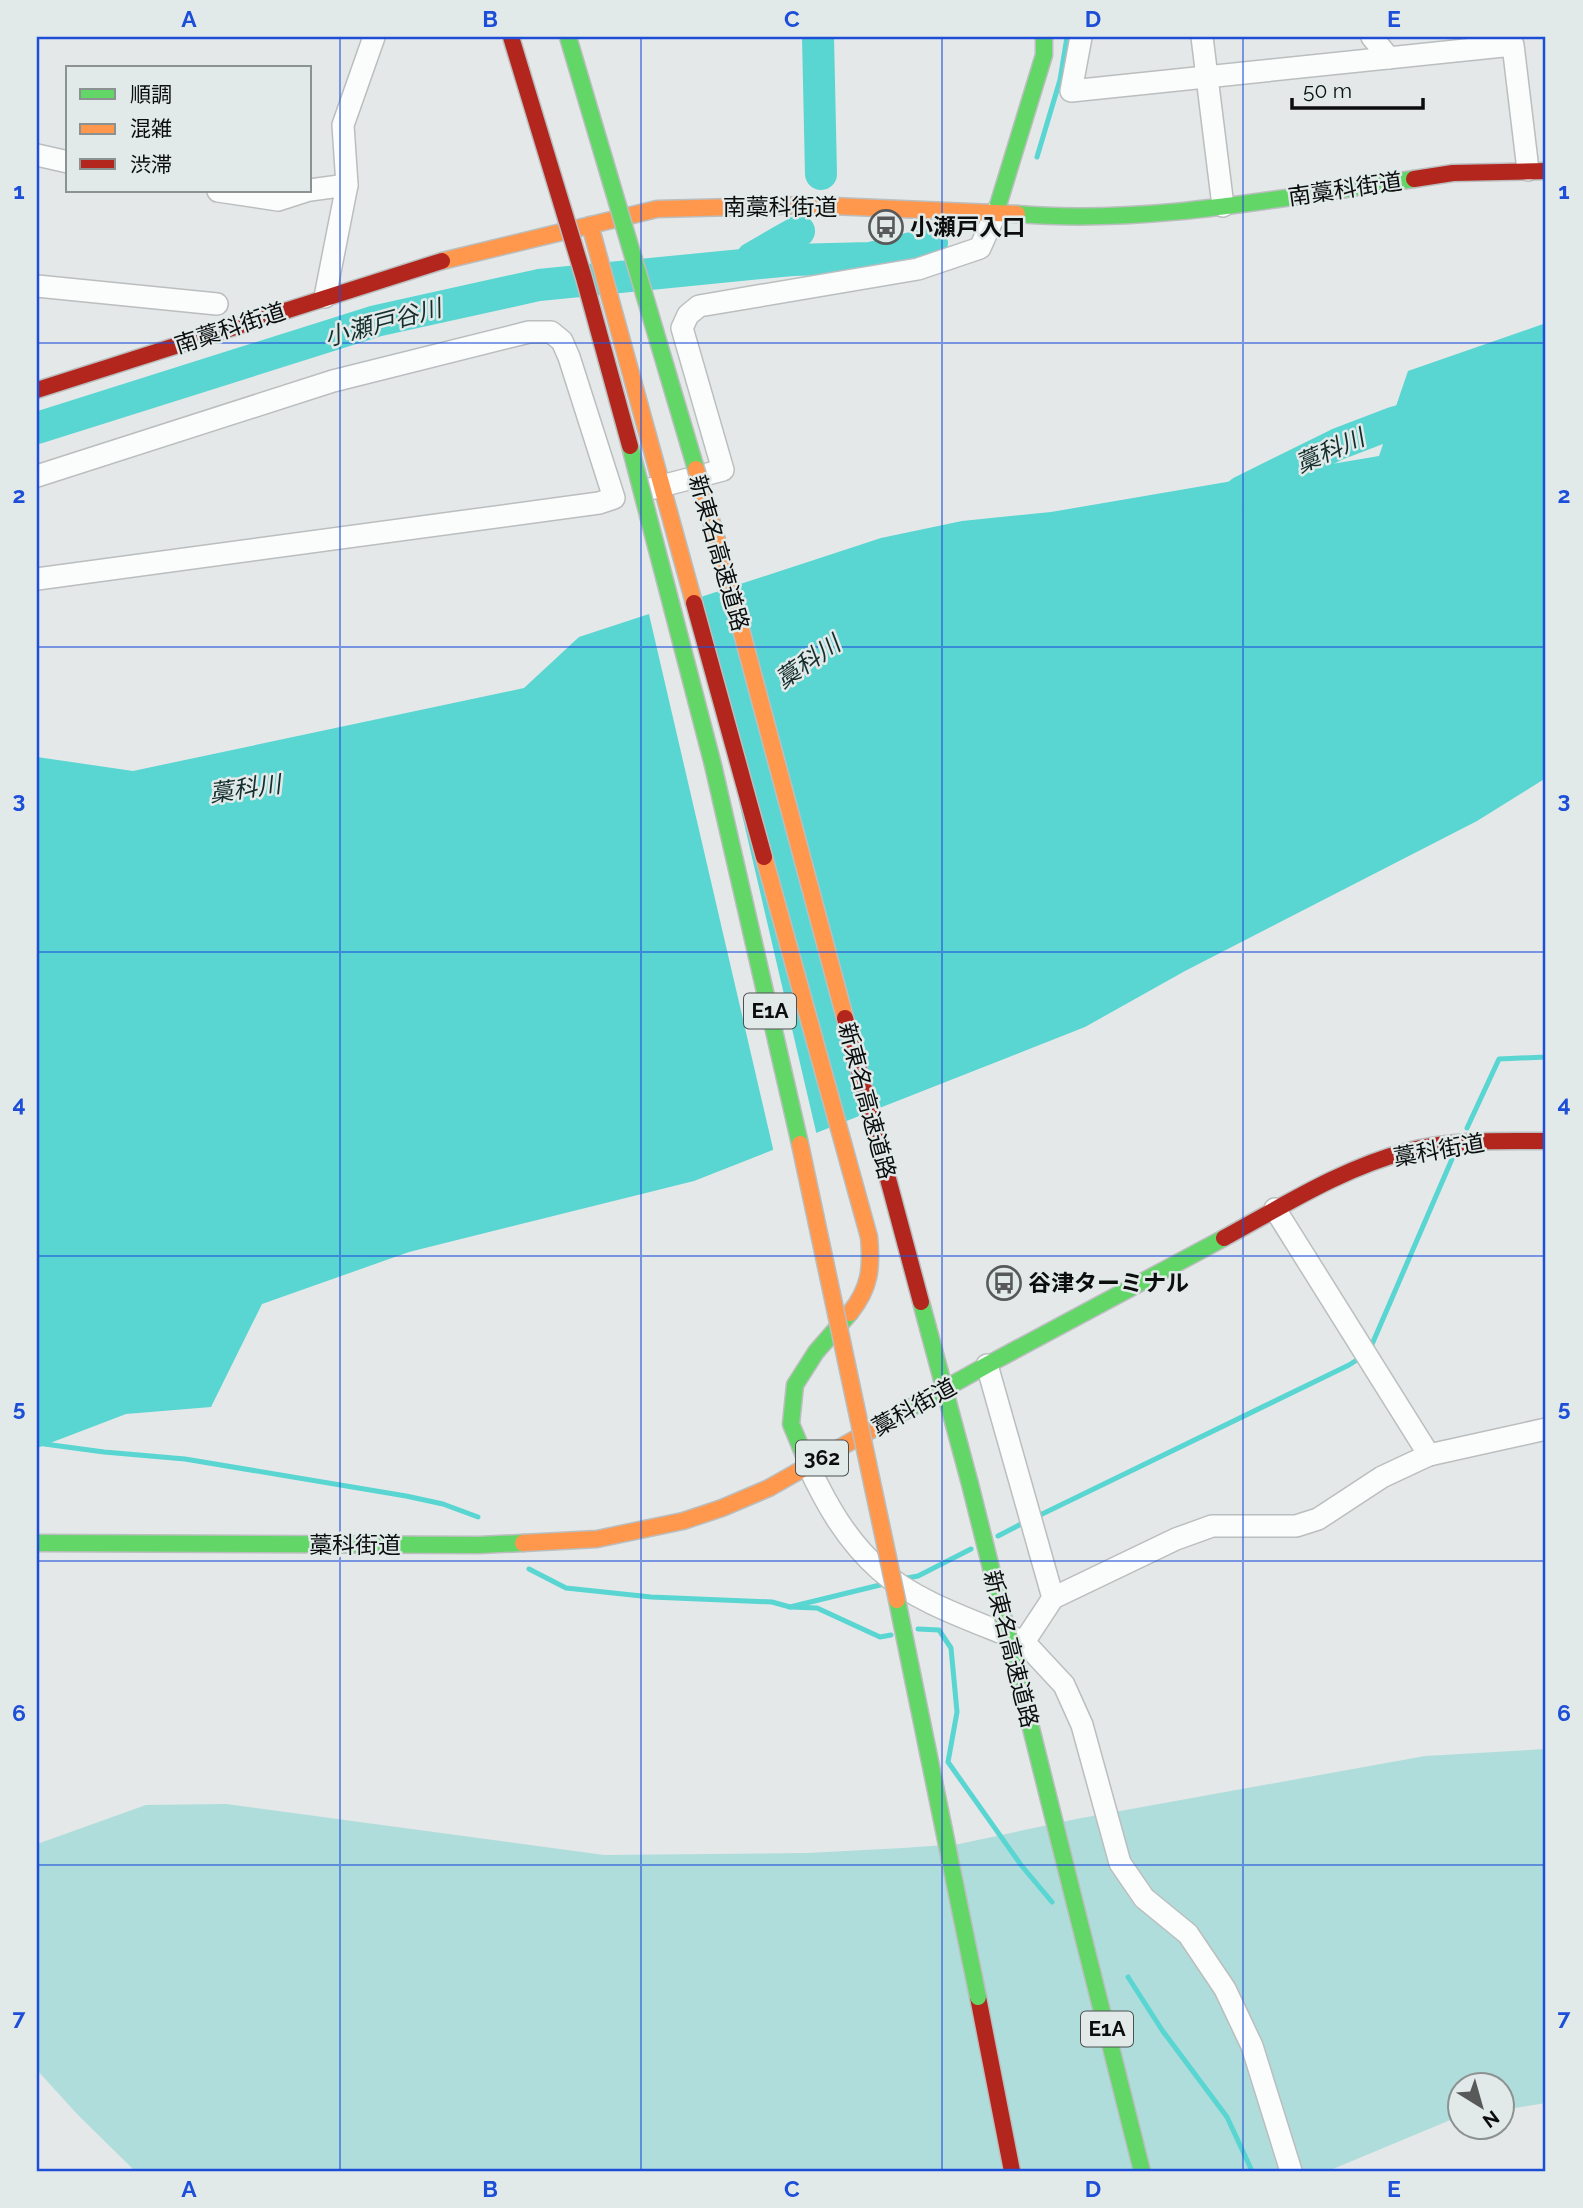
<svg xmlns="http://www.w3.org/2000/svg" width="1583" height="2208" viewBox="0 0 1583 2208" font-family="Raleway,'Noto Sans JP',sans-serif">
	<style>
		.green { fill: #afdddb }
		.water { fill: #59d5d2 }
		.pier { fill: #e4e8e8 }
		.lines { fill: none; stroke-linecap: round; stroke-linejoin: round }
		.stream { stroke: #59d5d2; stroke-width: 5 }
		.river { stroke: #59d5d2; stroke-width: 32 }
		.street-casing { stroke: #bbbebe; stroke-width: 24 }
		.fast-casing { stroke: #bbbebe; stroke-width: 19 }
		.slow-casing { stroke: #bbbebe; stroke-width: 19 }
		.jam-casing { stroke: #bbbebe; stroke-width: 19 }
		.street { stroke: #fbfcfc; stroke-width: 21 }
		.fast { stroke: #63d668; stroke-width: 16 }
		.slow { stroke: #ff974d; stroke-width: 16 }
		.jam { stroke: #b3261e; stroke-width: 16 }
		.fast-bridge-casing { stroke: #bbbebe; stroke-width: 19; stroke-linecap: butt }
		.slow-bridge-casing { stroke: #bbbebe; stroke-width: 19; stroke-linecap: butt }
		.jam-bridge-casing { stroke: #bbbebe; stroke-width: 19; stroke-linecap: butt }
		.fast-bridge { stroke: #63d668; stroke-width: 16 }
		.slow-bridge { stroke: #ff974d; stroke-width: 16 }
		.jam-bridge { stroke: #b3261e; stroke-width: 16 }
		.grid { fill: none; stroke: #1d4ed8; stroke-width: 2; stroke-opacity: 0.55 }
		.labels { text-anchor: middle; stroke-width: 5; stroke-linejoin: round; paint-order: stroke }
		.shield { fill: #e2eae9; stroke: #4c5050; stroke-width: 2 }
		.shield-label { font-size: 21px; font-weight: bold; fill: #0c0e0e }
		.street-label { font-size: 23px; fill: #0c0e0e; stroke: #e2eae9 }
		.poi-label { font-size: 23px; font-weight: bold; fill: #0c0e0e; stroke: #e2eae9; text-anchor: start }
		.water-label { font-size: 24px; font-style: italic; fill: #142e2d; stroke: #e2eae9 }
		.neatline { fill: none; stroke: #1d4ed8; stroke-width: 2.5 }
		.grid-label { font-size: 23px; text-anchor: middle; font-weight: bold; fill: #1d4ed8 }
	</style>
	<rect width="100%" height="100%" fill="#e4e8e8"/>
	<path class="green" d="M1546 1749V2103L1503 2110 1502 2086H1460V2116L1328 2171H135L78 2115 37 2070V1844L146 1805 226 1804 604 1855 807 1853 903 1848 959 1844 1076 1819 1425 1756Z"/>
	<path class="water" d="M1546 323V778L1477 821 1185 971 1085 1027 694 1181 409 1252 262 1304 211 1407 126 1414 37 1448V757L133 771 524 688 579 637 881 538 962 521 1051 512 1379 456 1408 371Z"/>
	<path class="pier" d="M691 596 817 1136 774 1153 648 610Z"/>
	<g class="lines">
		<g class="stream">
			<path d="M1037 157 1060 80 1067 37"/>
			<path d="M1467 1128 1499 1059 1546 1057"/>
			<path d="M1370 1349 1452 1159"/>
			<path d="M37 1443 104 1452 185 1459 406 1496 443 1504 478 1517"/>
			<path d="M1036 1517 1349 1365 1363 1356"/>
			<path d="M998 1536 1027 1521"/>
			<path d="M529 1569 566 1588 651 1597 772 1602 790 1607 817 1608 880 1637 891 1635"/>
			<path d="M907 1578 918 1576 971 1549"/>
			<path d="M790 1607 880 1585"/>
			<path d="M918 1629 939 1630 951 1648 957 1712 948 1762 1021 1865 1052 1902"/>
			<path d="M1128 1977 1162 2030 1227 2117 1252 2171"/>
		</g>
		<g class="river">
			<path d="M818 37 821 174"/>
			<path d="M752 258 799 231"/>
			<path d="M37 428 376 321 539 285 792 260 870 258 932 243"/>
			<path d="M1241 492 1338 444 1393 423 1432 412"/>
		</g>
		<g class="street-casing">
			<g id="street">
				<path d="M1081 37 1071 91 1513 45 1528 170"/>
				<path d="M1202 37 1223 206"/>
				<path d="M1372 37 1389 58"/>
				<path d="M37 155 68 162"/>
				<path d="M310 190 347 185"/>
				<path d="M218 191 278 200 306 191"/>
				<path d="M37 286 217 304"/>
				<path d="M325 297 347 185 343 125 374 37"/>
				<path d="M37 476 333 381 529 332H551L562 341 569 357 614 498 599 503 37 579"/>
				<path d="M650 489 723 470 682 328 688 315 699 306 918 269 980 248 996 212"/>
				<path d="M1275 1209 1429 1455"/>
				<path d="M987 1365 1053 1598"/>
				<path d="M808 1465C826 1504 847 1541 880 1570 918 1604 978 1622 1024 1642L1053 1598 1176 1539 1212 1526H1296L1318 1519 1382 1477 1429 1455 1546 1429"/>
				<path d="M1024 1642 1064 1685 1082 1725 1120 1863 1144 1898 1188 1934 1225 1989 1252 2046 1291 2171"/>
			</g>
		</g>
		<g class="fast-casing">
			<g id="fast">
				<path d="M996 212 1044 55V37"/>
				<path d="M1017 214C1150 225 1283 197 1414 179"/>
				<path d="M871 1430 987 1365 1224 1238"/>
				<path d="M808 1465 791 1424 795 1385 816 1352 850 1313"/>
				<path d="M37 1543 479 1545 523 1543"/>
				<path d="M1071 1888 1142 2171"/>
			</g>
		</g>
		<g class="slow-casing">
			<g id="slow">
				<path d="M590 225 694 603"/>
				<path d="M442 261 657 209 809 205 1017 214"/>
				<path d="M764 857 869 1237C872 1268 870 1288 850 1313"/>
				<path d="M523 1543 597 1539 683 1521 722 1508 769 1488 871 1430"/>
			</g>
		</g>
		<g class="jam-casing">
			<g id="jam">
				<path d="M1414 179 1453 173 1546 171"/>
				<path d="M37 390 442 261"/>
				<path d="M694 603 764 857"/>
				<path d="M1224 1238C1283 1206 1342 1168 1408 1151 1452 1139 1500 1141 1546 1141"/>
				<path d="M978 1997 1012 2171"/>
			</g>
		</g>
		<use href="#street" class="street"/>
		<use href="#fast" class="fast"/>
		<use href="#slow" class="slow"/>
		<use href="#jam" class="jam"/>
		<g class="fast-bridge-casing">
			<g id="fast-bridge">
				<path d="M568 37 696 469"/>
				<path d="M630 446 713 765 800 1144"/>
				<path d="M921 1302 970 1484 1071 1888"/>
				<path d="M897 1600 978 1997"/>
			</g>
		</g>
		<g class="slow-bridge-casing">
			<g id="slow-bridge">
				<path d="M696 469 719 547 845 1018"/>
				<path d="M800 1144 897 1600"/>
			</g>
		</g>
		<g class="jam-bridge-casing">
			<g id="jam-bridge">
				<path d="M511 37 584 278 630 446"/>
				<path d="M845 1018 921 1302"/>
			</g>
		</g>
		<use href="#fast-bridge" class="fast-bridge"/>
		<use href="#slow-bridge" class="slow-bridge"/>
		<use href="#jam-bridge" class="jam-bridge"/>
	</g>
	<path class="grid" d="M340 37V2171M641 37V2171M942 37V2171M1243 37V2171M37 343H1546M37 647H1546M37 952H1546M37 1256H1546M37 1561H1546M37 1865H1546"/>
	<defs>
		<g id="bus-ring" transform="scale(1.75)"><circle r="9.5" fill="#e2eae9" stroke="#585a5a" stroke-width="1.5"/><path d="M-5-6H5V4H4V6H2V4H-2V6H-4V4H-5ZM-3.5-4V0h7V-4ZM-3.5 1.2v1.5H-2V1.2ZM2 1.2v1.5H3.5V1.2Z" fill="#585a5a"/></g>
	</defs>
	<g fill-rule="evenodd">
		<use href="#bus-ring" x="886" y="227"/>
		<use href="#bus-ring" x="1004" y="1283"/>
	</g>
	<g class="labels">
		<g class="shield">
			<rect x="744" y="993.5" width="52" height="35" rx="5"/>
			<rect x="796" y="1440.5" width="52" height="35" rx="5"/>
			<rect x="1081" y="2011.5" width="52" height="35" rx="5"/>
		</g>
		<g class="shield-label">
			<text x="770" y="1018">E1A</text>
			<text x="822" y="1465">362</text>
			<text x="1107" y="2036">E1A</text>
		</g>
		<g class="street-label">
			<text transform="translate(1345 189) rotate(-8)" y="8">南藁科街道</text>
			<text x="780" y="215">南藁科街道</text>
			<text transform="translate(230 328) rotate(-18)" y="8">南藁科街道</text>
			<text transform="translate(719 553) rotate(74)" y="8">新東名高速道路</text>
			<text transform="translate(867 1101) rotate(75)" y="8">新東名高速道路</text>
			<text transform="translate(1439 1150) rotate(-10)" y="8">藁科街道</text>
			<text transform="translate(914 1407) rotate(-29)" y="8">藁科街道</text>
			<text x="355" y="1553">藁科街道</text>
			<text transform="translate(1011 1649) rotate(76)" y="8">新東名高速道路</text>
		</g>
		<g class="poi-label">
			<text x="910" y="235">小瀬戸入口</text>
			<text x="1028" y="1291">谷津ターミナル</text>
		</g>
		<g class="water-label">
			<text transform="translate(383 323) rotate(-15)" y="8">小瀬戸谷川</text>
			<text transform="translate(1330 451) rotate(-24)" y="8">藁科川</text>
			<text transform="translate(808 662) rotate(-35)" y="8">藁科川</text>
			<text transform="translate(245 789) rotate(-8)" y="8">藁科川</text>
		</g>
	</g>
	<rect width="1583" height="2208" fill="none" stroke="#e2eae9" stroke-width="77"/>
	<rect x="66" y="66" width="245" height="126" fill="#e2eae9" stroke="#8c9291" stroke-width="2"/>
	<rect x="80" y="89" width="35" height="10" fill="#63d668" stroke="#8c9291" stroke-width="2"/>
	<text x="130" y="102" font-size="21" fill="#0c0e0e">順調</text>
	<rect x="80" y="124" width="35" height="10" fill="#ff974d" stroke="#8c9291" stroke-width="2"/>
	<text x="130" y="136" font-size="21" fill="#0c0e0e">混雑</text>
	<rect x="80" y="159" width="35" height="10" fill="#b3261e" stroke="#8c9291" stroke-width="2"/>
	<text x="130" y="172" font-size="21" fill="#0c0e0e">渋滞</text>
	<g transform="translate(1481 2106) rotate(143)"><circle r="33" fill="#e2eae9" stroke="#8c9291" stroke-width="2"/>
	<path d="M0-5L12 26L0 18L-12 26Z" fill="#585a5a"/>
	<text y="-10" font-size="19" font-weight="bold" text-anchor="middle" fill="#0c0e0e">N</text>
	</g>
	<path d="M1292 98v10h131v-10" fill="none" stroke="#0c0e0e" stroke-width="3.5"/>
	<text x="1303" y="98" font-size="21" fill="#0c0e0e" stroke="#e2eae9" stroke-width="5" paint-order="stroke">50 m</text>
	<rect x="38" y="38" width="1506" height="2132" class="neatline"/>
	<g class="grid-label">
		<text x="189" y="27">A</text>
		<text x="490" y="27">B</text>
		<text x="792" y="27">C</text>
		<text x="1093" y="27">D</text>
		<text x="1394" y="27">E</text>
		<text x="19" y="199">1</text>
		<text x="1564" y="199">1</text>
		<text x="19" y="503">2</text>
		<text x="1564" y="503">2</text>
		<text x="19" y="808">3</text>
		<text x="1564" y="808">3</text>
		<text x="19" y="1112">4</text>
		<text x="1564" y="1112">4</text>
		<text x="19" y="1416">5</text>
		<text x="1564" y="1416">5</text>
		<text x="19" y="1721">6</text>
		<text x="1564" y="1721">6</text>
		<text x="19" y="2025">7</text>
		<text x="1564" y="2025">7</text>
		<text x="189" y="2197">A</text>
		<text x="490" y="2197">B</text>
		<text x="792" y="2197">C</text>
		<text x="1093" y="2197">D</text>
		<text x="1394" y="2197">E</text>
	</g>
</svg>
